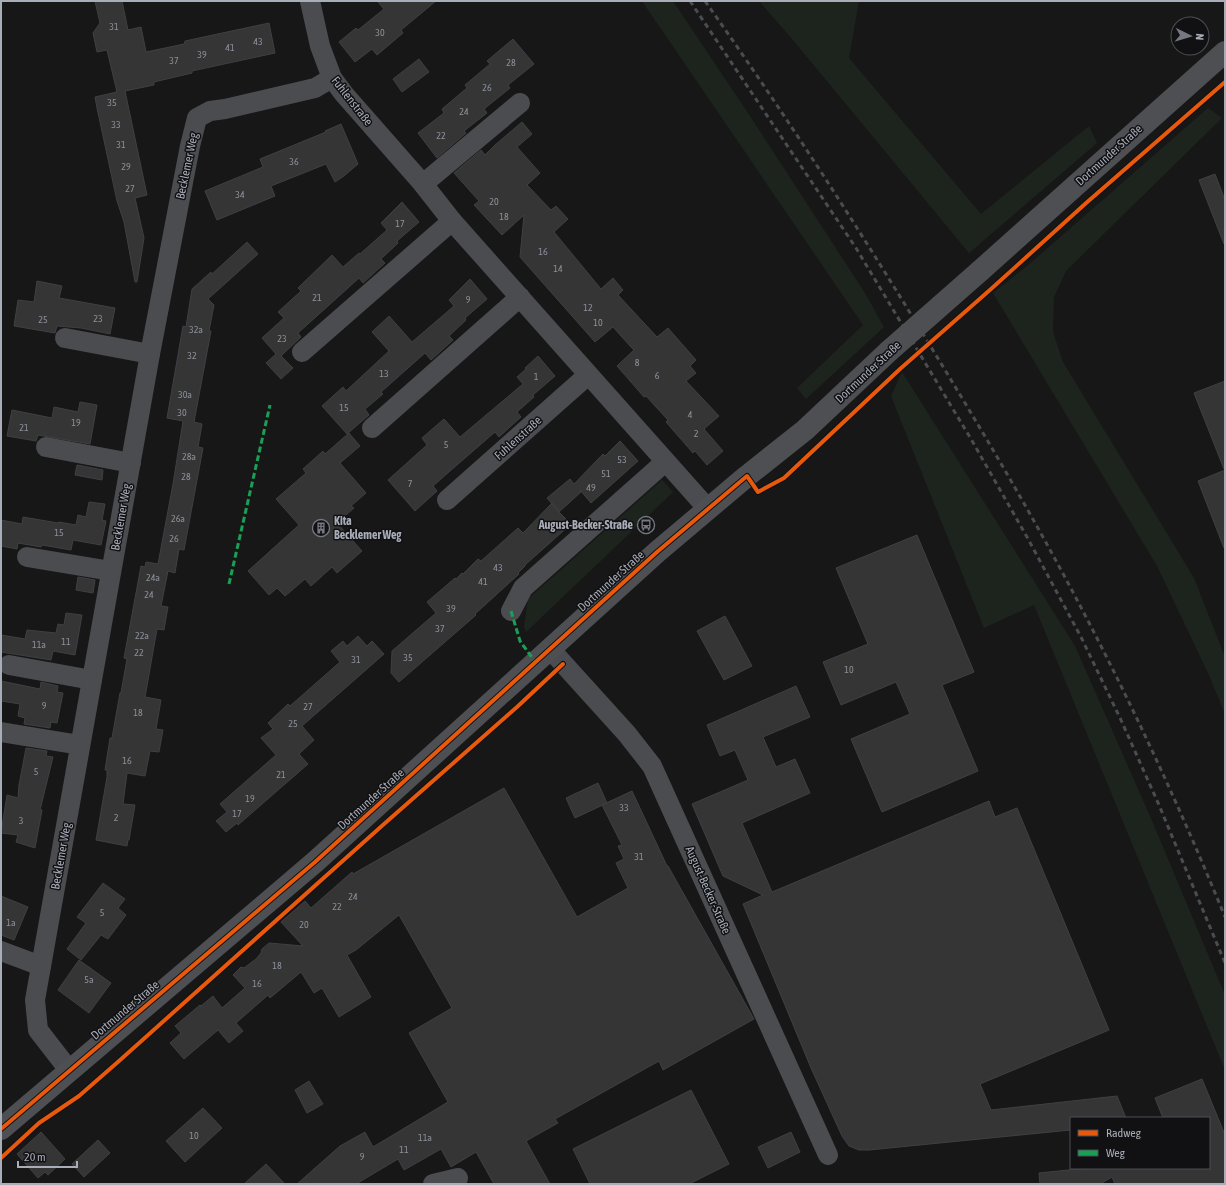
<svg xmlns="http://www.w3.org/2000/svg" width="1226" height="1185" viewBox="0 0 1226 1185" font-family="'Asap Condensed',sans-serif">
	<style>
		.green { fill: #1d241e }
		.building { fill: #353536; stroke: #3f4043 }
		.lines { fill: none; stroke-linecap: round; stroke-linejoin: round }
		.minor { stroke: #4b4c50; stroke-width: 20 }
		.major { stroke: #4d4f52; stroke-width: 22 }
		.rail { stroke: #4b4c4f; stroke-width: 3; stroke-dasharray: 5 4; stroke-linecap: butt }
		.major-bridge { stroke: #4d4f52; stroke-width: 22 }
		.quiet { stroke: #1a9f57; stroke-width: 3; stroke-dasharray: 6 3; stroke-linecap: butt }
		.cycleway-casing { stroke: #111113; stroke-width: 6 }
		.cycleway { stroke: #e8590c; stroke-width: 4 }
		.labels { text-anchor: middle; stroke-width: 3; stroke-linejoin: round; paint-order: stroke }
		.number-label { font-size: 10px; fill: #8b8f98 }
		.street-label { font-size: 12px; fill: #a8adb8; stroke: #111113 }
		.poi-label { font-size: 12px; font-weight: bold; fill: #a8adb8; stroke: #111113; text-anchor: start }
	</style>
	<rect width="100%" height="100%" fill="#171717"/>
	<g class="green">
		<path d="M642 1H673L750 116 865 293 884 327 806 399 797 388 863 325Z"/>
		<path d="M759 1H859L849 58 981 214 1089 126 1097 143 969 253 793 40Z"/>
		<path d="M1208 108 1222 118 1066 271 1054 297 1053 332 1063 362 1194 578 1225 657V714L1208 673 1157 566 993 293 1027 266Z"/>
		<path d="M902 372 1075 646 1150 816 1225 995V1070L1034 605 984 628 891 396Z"/>
		<path d="M662 480 673 492 526 632 524 627 528 599Z"/>
	</g>
	<g class="building">
		<path d="M95 1H122L128 30 141 27 146 52 184 44 185 41 269 23 275 53 192 71V73L154 82V85L125 91 147 195 135 198 144 238 137 282H135L124 222 117 201 97 108 95 97 117 92 107 50 97 52 93 33 100 23Z"/>
		<path d="M377 1H436L401 30 403 33 377 55 372 49 355 62 339 42 356 28 358 30 384 9Z"/>
		<path d="M513 39 534 64 508 85 510 88 484 109 487 113 464 131 466 133 437 158 418 133 444 113 442 109 467 88 465 85 490 64 487 61Z"/>
		<path d="M419 59 429 72 402 92 393 79Z"/>
		<path d="M522 122 532 134 517 147 540 173 527 185 551 210 556 206 568 219 554 232 601 289 613 278 623 290 618 295 657 337 668 328 696 360 690 366 696 373 686 381 719 416 704 429 723 451 707 465 695 451 693 453 666 422 668 420 646 396 644 397 617 366 634 350 630 346 613 327 595 342 520 257 524 215 502 235 474 205 479 201 454 173 481 150 485 155 495 145Z"/>
		<path d="M341 124 358 164 344 176 335 182 326 164 271 186 275 196 217 220 205 191 263 167 260 159 326 132 325 131Z"/>
		<path d="M1215 174 1225 200 1224 244 1199 180Z"/>
		<path d="M402 202 419 222 397 241 398 243 381 259 385 263 363 283 359 278 298 333 301 337 281 356 293 368 281 379 266 363 276 354 262 338 284 318 278 312 301 291 298 288 332 255 343 267 359 253 360 254 387 230 381 223Z"/>
		<path d="M247 242 258 254 208 299 214 305 209 331H211L194 422 202 424 198 447 203 448 184 550 179 549 175 573 168 571 161 606 168 607 166 618 164 630 157 629 145 697 161 700 156 729 163 730 159 752 150 751 145 776 127 773 123 804 135 805 129 840H128L127 846 96 840 107 777V770H105L110 738H112L120 693H121L127 659 124 658 141 566 145 567 146 562 158 564 173 484 183 421 167 418 183 326 186 327 192 289 211 272 212 274Z"/>
		<path d="M470 279 487 299 465 318 466 320 449 336 453 340 431 360 425 353 381 392 383 394 365 409 369 415 347 434 322 406 343 387 346 391 389 351 372 332 389 316 412 342 454 306 449 300Z"/>
		<path d="M37 281 62 286 59 298 115 308 110 334 81 328 57 326 55 333 14 326 18 300 34 302Z"/>
		<path d="M538 356 555 376 533 395 534 397 517 412 521 417 499 437 495 432 450 471 433 486 437 491 415 511 388 480 427 445 422 438 444 419 460 437 523 384 517 377 526 369 525 368Z"/>
		<path d="M1225 381V469H1224L1194 393Z"/>
		<path d="M80 402 97 405 90 444 38 435 36 441 7 436 12 410 52 418 54 407 78 412Z"/>
		<path d="M349 433 360 446 340 463 366 493 351 506 354 508 337 523 362 551 337 573 332 567 311 586 305 579 285 596 277 588 269 595 248 571 299 525 276 499 306 473 303 469 323 451 325 454Z"/>
		<path d="M620 441 638 461 591 503 580 490 581 492 559 512 571 524 525 565V566L518 573 519 574 475 614 476 615 399 682 391 673 392 651 436 613 427 602 455 578 456 579 462 573 463 574 478 559 481 561 518 528 523 533 552 503 559 512 547 498 570 479 574 484 603 454 605 456Z"/>
		<path d="M77 465 103 470 102 480 75 475Z"/>
		<path d="M1225 470V547L1224 548 1198 481Z"/>
		<path d="M89 502 105 504 102 520 106 521 101 545 73 540 71 550 42 545 41 547 18 543 17 549 1 546V520L22 524 23 517 58 523 59 522 76 525 78 515 86 517Z"/>
		<path d="M917 535 974 672 942 685 978 771 882 812 851 739 910 714 896 682 841 705 823 662 868 644 836 568Z"/>
		<path d="M78 577 95 580 93 593 76 590Z"/>
		<path d="M66 613 82 615 75 655 53 651 51 660 1 652V635L25 639 27 630 56 633 58 624 64 625Z"/>
		<path d="M725 616 752 666 724 680 697 631Z"/>
		<path d="M358 636 367 646 372 641 384 654 302 726 314 740 299 754 308 764 238 825 237 823 226 832 216 821 227 812 220 804 276 755 261 738 273 729 268 723 288 704 290 706 340 662 331 651 343 641 347 646Z"/>
		<path d="M1 681 40 689 41 682 58 686 57 692 63 693 57 723 51 722 50 728 24 724 25 718 18 716 20 704 1 701Z"/>
		<path d="M796 686 810 717 763 737 776 767 795 759 810 793 742 823 772 892 989 801 995 817 1017 808 1109 1030 980 1084 991 1110 1117 1096 1126 1118H1071V1130L869 1150H859L849 1146 842 1136 811 1068 743 904 763 895 723 876 692 804 748 780 735 750 720 756 707 725Z"/>
		<path d="M26 748 47 751 46 756 53 757 40 810H42L35 848 16 842 18 835 1 833 7 795 18 798 19 785Z"/>
		<path d="M598 783 607 803 575 818 566 798Z"/>
		<path d="M504 788 577 917 628 888 616 863 624 859 618 846 622 845 602 805 632 791 667 866H668L754 1019 663 1070 659 1061 555 1119 558 1123 526 1141 550 1184H494L476 1152 451 1167 441 1149 404 1170 398 1159 356 1184H297L340 1146 365 1132 373 1147 448 1102 409 1033 452 1008 399 915 356 950 347 955 371 997 339 1017 322 988 314 993 301 972 270 998 268 995 236 1023 243 1031 229 1043 218 1030 184 1059 170 1043 181 1033 175 1026 200 1005 201 1006 213 996 222 1008 245 988 233 975 241 967 244 968 256 959 261 953 262 949 269 943 303 946 281 922 305 901 311 908 352 872 353 874Z"/>
		<path d="M103 883 125 899 118 908 126 915 108 939 101 935 81 960 67 949 86 923 77 917Z"/>
		<path d="M1 896 28 907 14 940 1 935Z"/>
		<path d="M79 960 111 983 89 1013 58 990Z"/>
		<path d="M1202 1079 1225 1135V1184H1115L1112 1177 1100 1184H1040L1039 1173 1088 1168H1209V1118H1163L1155 1098Z"/>
		<path d="M309 1081 323 1104 307 1113 295 1090Z"/>
		<path d="M691 1090 729 1164 689 1184H590L573 1149Z"/>
		<path d="M203 1108 222 1128 185 1162 166 1141Z"/>
		<path d="M41 1132 65 1159 48 1175 45 1172 38 1178 17 1154Z"/>
		<path d="M791 1132 800 1152 768 1168 758 1147Z"/>
		<path d="M98 1140 110 1153 84 1177 72 1164Z"/>
		<path d="M266 1164 285 1184H244Z"/>
	</g>
	<g class="lines">
		<g class="minor">
			<path d="M310 1 320 46 332 78 344 94 423 184 452 221 708 509"/>
			<path d="M423 184 520 103"/>
			<path d="M65 338 150 354"/>
			<path d="M302 352 452 221"/>
			<path d="M372 428 520 297"/>
			<path d="M46 447 131 463"/>
			<path d="M447 500 588 375"/>
			<path d="M27 557 111 571"/>
			<path d="M511 611 523 588 665 462"/>
			<path d="M551 650 627 734 652 766 828 1155"/>
			<path d="M9 665 92 680"/>
			<path d="M1 732 80 745"/>
			<path d="M1 951 41 966"/>
			<path d="M69 1070 38 1030 35 1000 150 354 190 146 197 118 210 111 225 109 315 88 332 78"/>
			<path d="M433 1184 458 1178"/>
		</g>
		<g class="major">
			<path d="M980 271 1225 52"/>
			<path d="M1 1129 315 862 657 552 747 476 805 430 889 351"/>
		</g>
		<g class="rail">
			<path d="M690 1 856 248 971 439 1027 537 1081 637 1121 720 1159 805 1225 963"/>
			<path d="M705 1C781 108 852 218 920 329 961 396 1001 462 1039 530 1109 655 1171 785 1225 917"/>
		</g>
		<path class="major-bridge" d="M889 351 980 271"/>
		<g class="quiet">
			<path d="M229 584 270 405"/>
			<path d="M511 611 520 641 536 663"/>
		</g>
		<g class="cycleway-casing">
			<g id="cycleway">
				<path d="M1 1129 315 862 657 552 747 476 758 492 784 478 900 369 991 289 1085 204 1225 82"/>
				<path d="M1 1158 39 1123 79 1096 119 1061 384 824 517 707 563 664"/>
			</g>
		</g>
		<use href="#cycleway" class="cycleway"/>
	</g>
	<defs>
		<g id="bus-ring" transform="scale(0.9)"><circle r="9.5" fill="#111113" stroke="#757880" stroke-width="1.5"/><path d="M-5-6H5V4H4V6H2V4H-2V6H-4V4H-5ZM-3.5-4V0h7V-4ZM-3.5 1.2v1.5H-2V1.2ZM2 1.2v1.5H3.5V1.2Z" fill="#757880"/></g>
		<g id="building-ring" transform="scale(0.9)"><circle r="9.5" fill="#111113" stroke="#757880" stroke-width="1.5"/><path d="M-4-6H4V6H1V3H-1V6H-4ZM-2.5-4.3h1.7v1.8h-1.7ZM.8-4.3h1.7v1.8H.8ZM-2.5-1h1.7V.8h-1.7ZM.8-1h1.7V.8H.8Z" fill="#757880"/></g>
	</defs>
	<g fill-rule="evenodd">
		<use href="#bus-ring" x="646" y="525"/>
		<use href="#building-ring" x="321" y="528"/>
	</g>
	<g class="labels">
		<g class="number-label">
			<text x="114" y="30">31</text>
			<text x="380" y="36">30</text>
			<text x="258" y="45">43</text>
			<text x="230" y="51">41</text>
			<text x="202" y="58">39</text>
			<text x="174" y="64">37</text>
			<text x="511" y="66">28</text>
			<text x="487" y="91">26</text>
			<text x="112" y="106">35</text>
			<text x="464" y="115">24</text>
			<text x="116" y="128">33</text>
			<text x="441" y="139">22</text>
			<text x="121" y="148">31</text>
			<text x="294" y="165">36</text>
			<text x="126" y="170">29</text>
			<text x="130" y="192">27</text>
			<text x="240" y="198">34</text>
			<text x="494" y="205">20</text>
			<text x="504" y="220">18</text>
			<text x="400" y="227">17</text>
			<text x="543" y="255">16</text>
			<text x="558" y="272">14</text>
			<text x="317" y="301">21</text>
			<text x="468" y="303">9</text>
			<text x="588" y="311">12</text>
			<text x="98" y="322">23</text>
			<text x="43" y="323">25</text>
			<text x="598" y="326">10</text>
			<text x="196" y="333">32a</text>
			<text x="282" y="342">23</text>
			<text x="192" y="359">32</text>
			<text x="637" y="366">8</text>
			<text x="384" y="377">13</text>
			<text x="657" y="379">6</text>
			<text x="536" y="380">1</text>
			<text x="185" y="398">30a</text>
			<text x="344" y="411">15</text>
			<text x="182" y="416">30</text>
			<text x="690" y="418">4</text>
			<text x="76" y="426">19</text>
			<text x="24" y="431">21</text>
			<text x="696" y="437">2</text>
			<text x="446" y="448">5</text>
			<text x="189" y="460">28a</text>
			<text x="622" y="463">53</text>
			<text x="606" y="477">51</text>
			<text x="186" y="480">28</text>
			<text x="410" y="487">7</text>
			<text x="591" y="491">49</text>
			<text x="178" y="522">26a</text>
			<text x="59" y="536">15</text>
			<text x="174" y="542">26</text>
			<text x="498" y="571">43</text>
			<text x="153" y="581">24a</text>
			<text x="483" y="585">41</text>
			<text x="149" y="598">24</text>
			<text x="451" y="612">39</text>
			<text x="440" y="632">37</text>
			<text x="142" y="639">22a</text>
			<text x="66" y="645">11</text>
			<text x="39" y="648">11a</text>
			<text x="139" y="656">22</text>
			<text x="408" y="661">35</text>
			<text x="356" y="663">31</text>
			<text x="849" y="673">10</text>
			<text x="44" y="709">9</text>
			<text x="308" y="710">27</text>
			<text x="138" y="716">18</text>
			<text x="293" y="727">25</text>
			<text x="127" y="764">16</text>
			<text x="36" y="775">5</text>
			<text x="281" y="778">21</text>
			<text x="250" y="802">19</text>
			<text x="624" y="811">33</text>
			<text x="237" y="817">17</text>
			<text x="116" y="821">2</text>
			<text x="21" y="824">3</text>
			<text x="639" y="860">31</text>
			<text x="353" y="900">24</text>
			<text x="337" y="910">22</text>
			<text x="102" y="916">5</text>
			<text x="11" y="926">1a</text>
			<text x="304" y="928">20</text>
			<text x="277" y="969">18</text>
			<text x="89" y="983">5a</text>
			<text x="257" y="987">16</text>
			<text x="194" y="1139">10</text>
			<text x="425" y="1141">11a</text>
			<text x="404" y="1153">11</text>
			<text x="362" y="1160">9</text>
		</g>
		<g class="street-label">
			<text transform="translate(352 101) rotate(52)" y="4">Fuhlenstraße</text>
			<text transform="translate(1109 155) rotate(-42)" y="4">Dortmunder Straße</text>
			<text transform="translate(187 166) rotate(-78)" y="4">Becklemer Weg</text>
			<text transform="translate(868 372) rotate(-43)" y="4">Dortmunder Straße</text>
			<text transform="translate(518 438) rotate(-42)" y="4">Fuhlenstraße</text>
			<text transform="translate(121 517) rotate(-80)" y="4">Becklemer Weg</text>
			<text transform="translate(611 581) rotate(-42)" y="4">Dortmunder Straße</text>
			<text transform="translate(371 799) rotate(-42)" y="4">Dortmunder Straße</text>
			<text transform="translate(61 856) rotate(-80)" y="4">Becklemer Weg</text>
			<text transform="translate(708 890) rotate(66)" y="4">August-Becker-Straße</text>
			<text transform="translate(125 1010) rotate(-40)" y="4">Dortmunder Straße</text>
		</g>
		<g class="poi-label">
			<text x="334" y="525">Kita<tspan x="334" dy="14">Becklemer Weg</tspan></text>
			<text x="633" y="529" text-anchor="end">August-Becker-Straße</text>
		</g>
	</g>
	<rect width="1226" height="1185" fill="none" stroke="#a8adb8" stroke-width="4"/>
	<rect x="1070" y="1117" width="140" height="52" fill="#111113" stroke="#4d4f55"/>
	<rect x="1078" y="1130" width="20" height="6" fill="#e8590c" stroke="#4d4f55"/>
	<text x="1106" y="1137" font-size="12" fill="#a8adb8">Radweg</text>
	<rect x="1078" y="1150" width="20" height="6" fill="#1a9f57" stroke="#4d4f55"/>
	<text x="1106" y="1157" font-size="12" fill="#a8adb8">Weg</text>
	<g transform="translate(1190 36) rotate(95)"><circle r="19" fill="#111113" stroke="#4d4f55"/>
	<path d="M0-3L7 15L0 10L-7 15Z" fill="#757880"/>
	<text y="-6" font-size="11" font-weight="bold" text-anchor="middle" fill="#a8adb8">N</text>
	</g>
	<path d="M18 1161v6h59v-6" fill="none" stroke="#a8adb8" stroke-width="2"/>
	<text x="24" y="1161" font-size="12" fill="#a8adb8" stroke="#111113" stroke-width="3" paint-order="stroke">20 m</text>
</svg>
